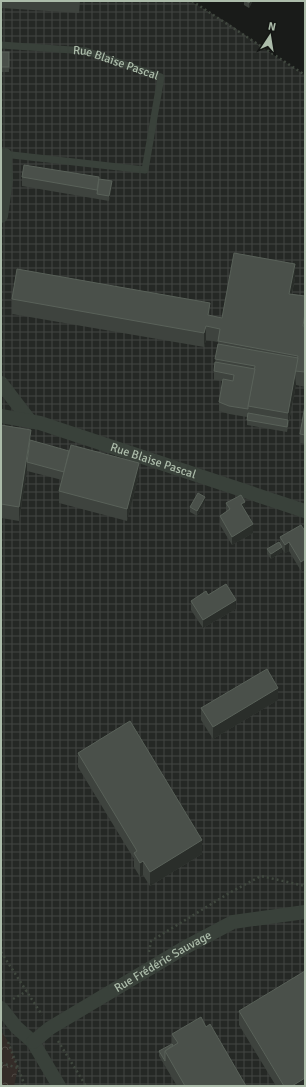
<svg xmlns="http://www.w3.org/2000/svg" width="306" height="1087" viewBox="0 0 306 1087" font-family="Signika,sans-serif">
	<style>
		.industrial { fill: url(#industrial-grid) }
		.forest { fill: url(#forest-crowns) }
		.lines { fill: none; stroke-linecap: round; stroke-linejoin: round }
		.path { stroke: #40483f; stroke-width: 2.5; stroke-dasharray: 2 3; stroke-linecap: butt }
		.lane { stroke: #39413a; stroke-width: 7 }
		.street { stroke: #39413a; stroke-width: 14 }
		.wall { fill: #3e433e }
		.shaded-wall { fill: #2a2e2a }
		.building { fill: #4a504a; stroke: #596159 }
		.labels { text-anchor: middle; stroke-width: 3.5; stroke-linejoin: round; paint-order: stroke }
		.street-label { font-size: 12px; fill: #acbcaa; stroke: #141614 }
	</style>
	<defs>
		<pattern id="industrial-grid" width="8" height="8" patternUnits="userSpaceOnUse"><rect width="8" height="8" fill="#252825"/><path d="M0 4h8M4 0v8" fill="none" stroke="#424542"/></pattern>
		<pattern id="forest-crowns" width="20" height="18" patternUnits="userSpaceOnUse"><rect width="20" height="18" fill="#342c28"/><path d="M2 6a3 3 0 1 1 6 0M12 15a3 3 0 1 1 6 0" fill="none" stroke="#4f4944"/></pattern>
	</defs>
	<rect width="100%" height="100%" fill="#191b19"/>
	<path class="industrial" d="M1 1H190L228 23 272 54 305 75V1086H1Z"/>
	<path class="forest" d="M1 1031 9 1043 18 1068 14 1086H1Z"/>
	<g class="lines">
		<g class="path">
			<path d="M192 1 305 75"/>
			<path d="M1 952 42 1015"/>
			<path d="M149 952 151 941 231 892 261 876 305 886"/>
			<path d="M13 999 27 991"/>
			<path d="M58 1041 86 1086"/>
			<path d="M8 1042 25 1086"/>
			<path d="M1 1063 18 1068"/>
		</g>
		<path class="lane" id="s1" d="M1 45 86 51 161 77 145 170 3 154"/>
		<g class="street">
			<path d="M1 216 6 180 5 155"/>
			<path d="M1 383 30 421"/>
			<path id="s2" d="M1 416 40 423 305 511"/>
			<path d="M1 1008 16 1027 33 1042 59 1086"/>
			<path id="s3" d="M33 1042 50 1028 184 948 233 922 305 912"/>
		</g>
	</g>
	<g class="wall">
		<path d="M1 1H80L79 13 1 8Z"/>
		<path d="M244 1H252V2L249 8 244 5Z"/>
		<rect x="1" y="52" width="8" height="20"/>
		<path d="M22 177 99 179 112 186 109 201 22 186Z"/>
		<path d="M295 278 292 294 305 296V387L296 385 287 432 247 425V417L229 414 219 411V402L223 381 214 380V371L218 342 206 340 204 347 12 314V299L210 316 222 318Z"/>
		<path d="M305 405V444L300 443V434Z"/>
		<path d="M1 425 31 440 139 475 127 521 59 503V491L62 480 27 471V470L19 521 1 518Z"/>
		<path d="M205 502 197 516 190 512V507Z"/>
		<path d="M226 503 245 510 253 533 232 545 220 525V516L226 512Z"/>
		<path d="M305 531V568L301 571 289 551 285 553 282 549V552L271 559 267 554V549L280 544V537Z"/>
		<path d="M208 595 236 609 203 628 191 610V601Z"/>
		<path d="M278 700 213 739 201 720V708Z"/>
		<path d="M78 753 202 854 150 886 143 875 140 877 134 867V859L78 767Z"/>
		<path d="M239 1011 305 1086H276L239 1025Z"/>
		<path d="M206 1027 246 1086H177L159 1056V1051L172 1044V1034Z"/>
	</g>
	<g class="shaded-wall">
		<path d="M250 1H252V2L249 8V3Z"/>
		<path d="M112 181V186L109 201V196Z"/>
		<path d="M295 264V278L289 308V294Z"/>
		<path d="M210 303V317L208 315Z"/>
		<path d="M305 313V327L303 326Z"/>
		<path d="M206 326V340L204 347V333Z"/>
		<path d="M295 375 296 385 288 425V413Z"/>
		<path d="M31 430V444L27 462V470L19 521V507Z"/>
		<path d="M139 463V475L127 521V509Z"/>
		<path d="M205 497V502L197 516V511Z"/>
		<path d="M245 502V510L241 504Z"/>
		<path d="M253 524V533L232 545V537Z"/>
		<path d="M289 542V551L285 553V545Z"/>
		<path d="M282 547V552L271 559V554Z"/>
		<path d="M305 559V568L301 571V562Z"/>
		<path d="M236 600V609L203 628V620Z"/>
		<path d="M278 688V700L213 739V727Z"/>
		<path d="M202 840V854L150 886V872Z"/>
		<path d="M143 861V875L140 877V863Z"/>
		<path d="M305 1078V1086H292Z"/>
	</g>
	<g class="building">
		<path d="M246 1H250L249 3Z"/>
		<rect x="1" y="52" width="8" height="15"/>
		<path d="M24 165 99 177 97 190 22 177Z"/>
		<path d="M99 179 112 181 109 196 97 194Z"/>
		<path d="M234 253 295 264 289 294 305 296V313L303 326H305V372L295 371 298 356 218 341 220 329 206 326 204 333 12 299 17 269 210 303 208 315 222 318Z"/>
		<path d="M218 344 298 358 288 413 248 406 255 366 215 359Z"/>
		<path d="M215 362 255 369 248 406V409L229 406 219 402 223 379 233 381 234 375 214 371Z"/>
		<path d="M305 405V435L300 434Z"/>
		<path d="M248 413 288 420 287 427 247 420Z"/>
		<path d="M1 425 31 430 19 507 1 504Z"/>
		<path d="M30 440 69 451 64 472 27 462Z"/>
		<path d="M71 445 139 463 127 509 59 491Z"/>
		<path d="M198 493 205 497 197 511 190 507Z"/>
		<path d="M241 495 245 502 241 504 253 524 232 537 220 516 230 509 226 503Z"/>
		<path d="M301 525 305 531V559L301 562 289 542 285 545 280 537Z"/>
		<path d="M279 542 282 547 271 554 267 549Z"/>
		<path d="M226 584 236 600 203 620 191 601 206 591 208 595Z"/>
		<path d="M267 669 278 688 213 727 201 708Z"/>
		<path d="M130 721 202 840 150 872 143 861 140 863 134 853 137 851 78 753Z"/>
		<path d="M305 971V1078L292 1086H284L239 1011Z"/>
		<path d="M201 1017 206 1027 210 1024 246 1086H185L165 1051 178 1043 172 1034Z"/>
		<path d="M172 1044 173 1045 165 1051V1061L159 1051Z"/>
	</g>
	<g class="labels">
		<g class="street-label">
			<text dy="4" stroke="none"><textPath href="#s1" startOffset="117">Rue Blaise Pascal</textPath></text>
			<text dy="4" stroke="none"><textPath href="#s2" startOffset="159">Rue Blaise Pascal</textPath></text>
			<text dy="4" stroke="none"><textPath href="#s3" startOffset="153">Rue Frédéric Sauvage</textPath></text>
		</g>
	</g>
	<rect width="306" height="1087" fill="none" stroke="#acbcaa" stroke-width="4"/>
	<g transform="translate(270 36) rotate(12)" stroke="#141614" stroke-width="3" paint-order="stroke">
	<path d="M0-3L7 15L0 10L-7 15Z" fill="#acbcaa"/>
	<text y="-6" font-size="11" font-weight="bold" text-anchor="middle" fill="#acbcaa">N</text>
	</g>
</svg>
